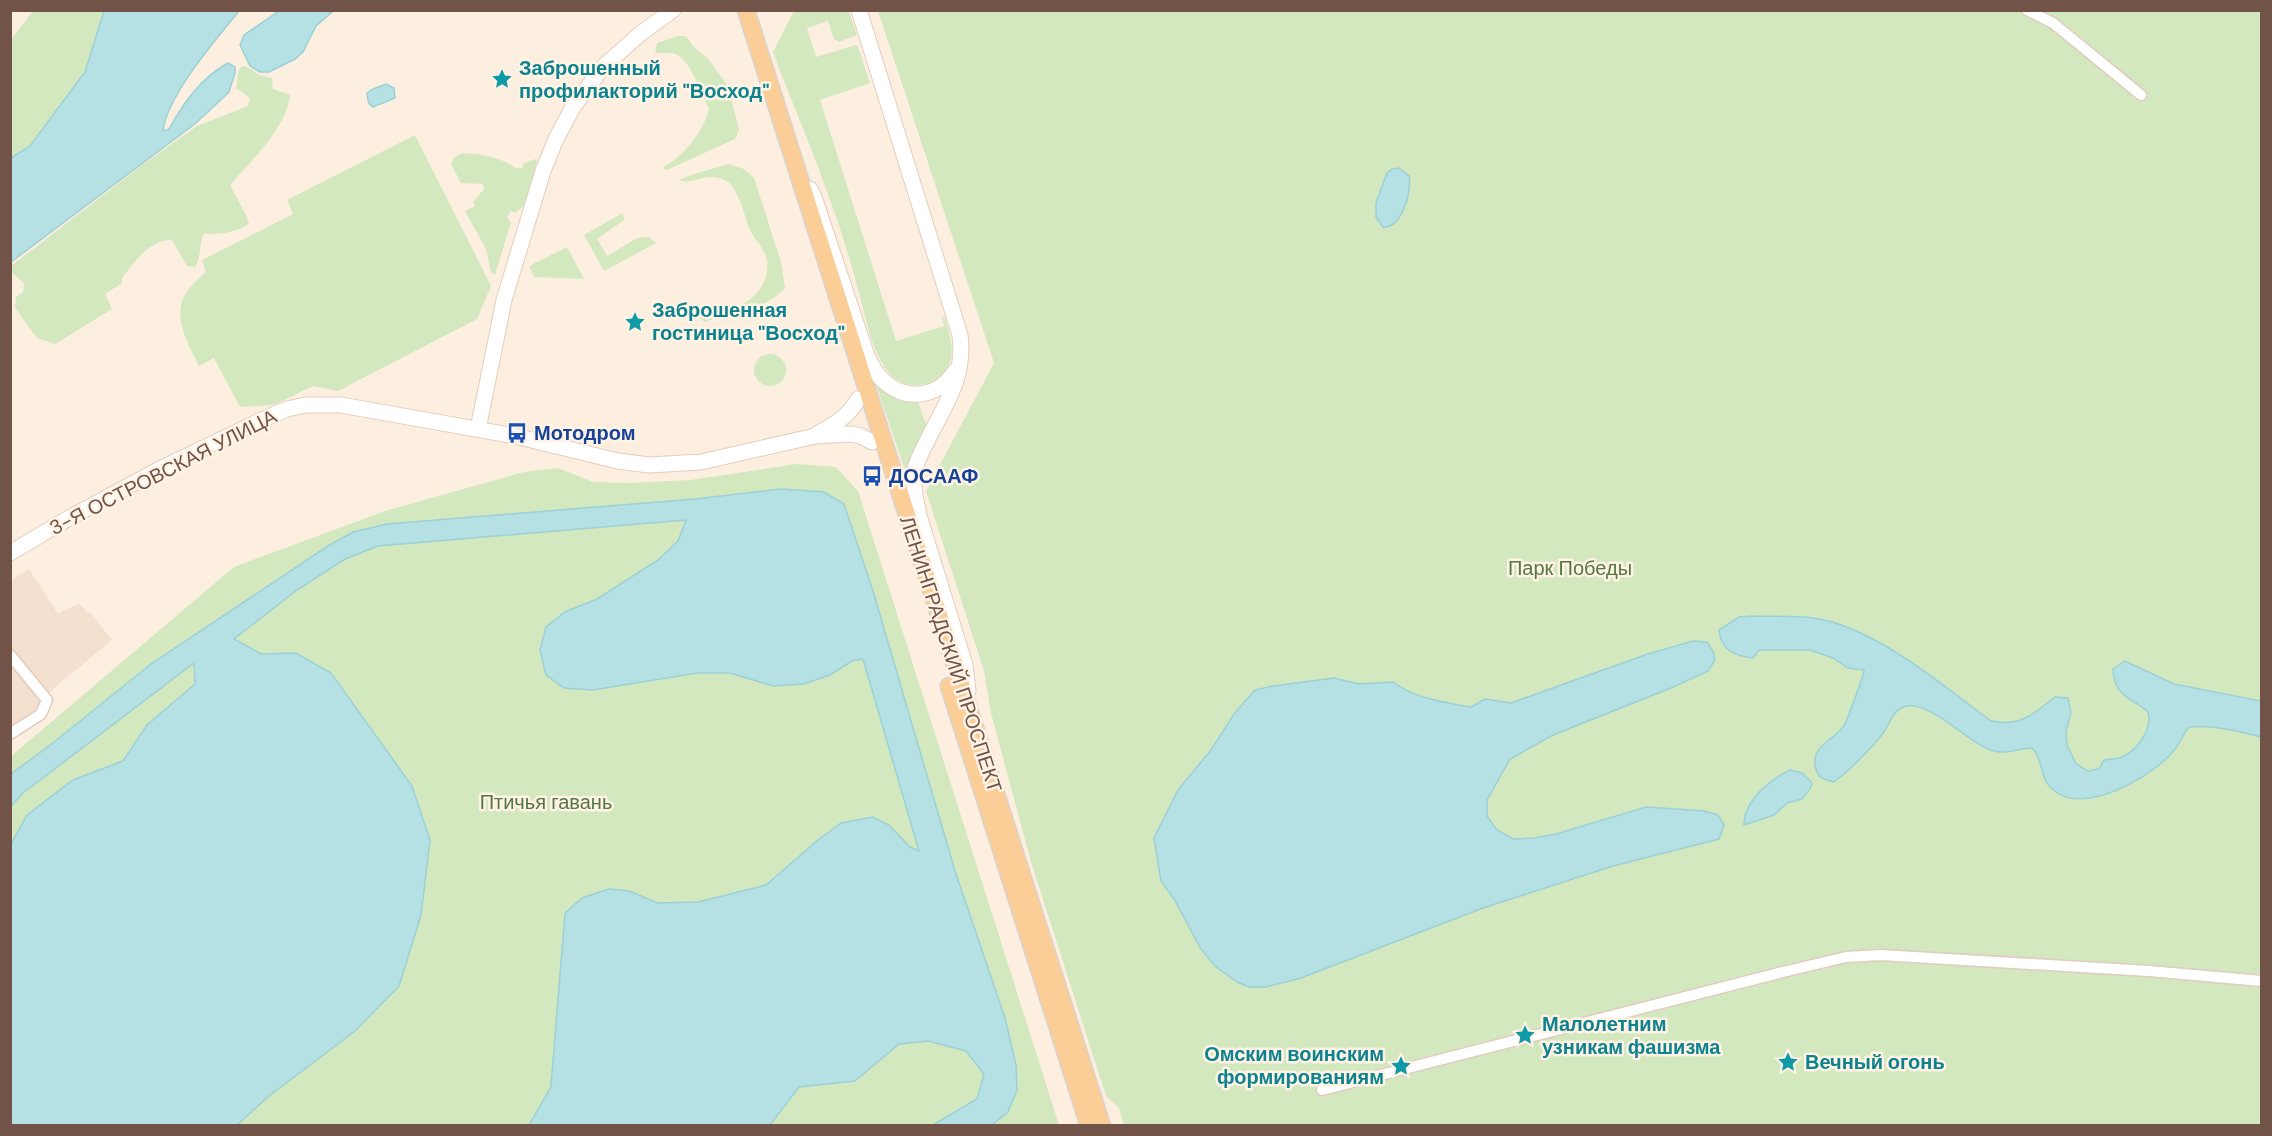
<svg xmlns="http://www.w3.org/2000/svg" width="2272" height="1136" viewBox="0 0 2272 1136" font-family="'DM Sans',sans-serif">
	<style>
		.residential { fill: #f3e0ce }
		.green { fill: #d3e8bf }
		.water { fill: #b5e1e4; stroke: #9bd1d6; stroke-width: 1.5 }
		.lines { fill: none; stroke-linecap: round; stroke-linejoin: round }
		.street-casing { stroke: #e1ccbf; stroke-width: 13 }
		.secondary-casing { stroke: #e6ccbc; stroke-width: 17 }
		.primary-casing { stroke: #dad2cf; stroke-width: 19 }
		.street { stroke: #fff; stroke-width: 10 }
		.secondary { stroke: #fff; stroke-width: 15 }
		.primary { stroke: #fbce98; stroke-width: 16 }
		.labels { text-anchor: middle; stroke-width: 5; stroke-linejoin: round; paint-order: stroke }
		.culture-label { font-size: 20px; font-weight: bold; fill: #0d838f; stroke: #fff3e5; text-anchor: start }
		.transit-label { font-size: 20px; font-weight: bold; fill: #164399; stroke: #fff3e5; text-anchor: start }
		.street-label { font-size: 20px; fill: #725348; stroke: #fff3e5 }
		.park-label { font-size: 20px; fill: #547840; stroke: #fff3e5 }
	</style>
	<rect width="100%" height="100%" fill="#fcefdf"/>
	<g class="residential">
		<path d="M29 569 58 614 79 603 88 613 90 612 112 640 48 693 11 650 10 581Z"/>
		<path d="M10 658 44 705 11 730H10Z"/>
	</g>
	<g class="green">
		<path d="M33 11H104L85 72 30 146 11 158 10 41Z"/>
		<path d="M794 11H849L857 35 839 42 834 39 828 21 807 28 816 57 856 45 858 47 870 83 820 100 896 341 944 326 942 317H945C948 331 955 348 950 362 941 387 907 393 890 374 870 351 866 316 858 289 849 255 838 221 826 189 810 143 790 98 773 52Z"/>
		<path d="M878 11H2261V1125H1124L1119 1108 1106 1096 1031 862 991 713 984 671 926 491 994 363Z"/>
		<path d="M678 36H686L693 46 709 60 728 86 739 130 735 139 667 170 662 168C684 156 703 133 709 109 703 95 690 62 678 55 670 51 663 55 655 52L657 43Z"/>
		<path d="M243 66 249 68 259 75 272 78 273 89 290 95C288 126 250 162 230 185L247 217 249 224C236 233 220 234 204 234 199 241 202 256 195 267L187 266 172 240C151 238 134 263 122 278V283L105 294 112 309 55 344 37 338 15 308 16 297 23 292 24 283 11 272V266L141 166 197 126 248 106 250 98 236 88 239 69Z"/>
		<path d="M415 135 491 286 477 319 338 391 313 386 274 405 240 407 214 358 199 366C189 346 171 315 186 293 190 285 200 278 206 272L202 260 293 214 287 200Z"/>
		<path d="M462 153C477 154 503 157 515 168H522L524 163 536 159 537 161 525 205 515 213 511 211 507 217 511 223 495 275 491 272 486 249 465 211 475 206 473 202 484 189 483 184 461 183 451 164 455 157Z"/>
		<path d="M729 164 744 169 754 178 781 262 785 288C760 314 735 310 705 322L697 316C703 313 711 305 717 305 725 304 732 308 740 305 758 298 770 279 767 260 764 248 754 239 749 228 745 216 738 189 728 182 708 169 692 186 679 180L694 174Z"/>
		<path d="M623 213 624 220 597 239 607 256 637 238 649 237 656 243 604 271 584 235Z"/>
		<path d="M567 247 584 279 534 277 529 266Z"/>
		<circle cx="770" cy="370" r="16"/>
		<path d="M872 373 917 399 928 430 911 465 907 469 904 467Z"/>
		<path d="M796 464 836 467 858 491 1059 1125H11L10 757 234 567 385 511 524 472 558 468 593 482 630 483 691 480Z"/>
	</g>
	<g class="water">
		<path d="M104 11H239C217 38 166 97 163 131L169 129C184 102 201 78 228 63L235 67V73L229 92 196 123 11 262V158L30 146 85 72Z"/>
		<path d="M279 11H333L316 26 303 52 295 59 269 72H260L250 66 240 45 244 35Z"/>
		<path d="M386 84 394 88 395 98 373 107C367 104 368 99 367 93L373 89Z"/>
		<path d="M1399 168 1409 176C1412 192 1402 228 1383 227L1376 217V203L1387 173 1392 169Z"/>
		<path d="M781 489 824 492 844 504 873 591 955 871 1005 1018 1016 1065 1017 1090 1008 1112 992 1125H933L977 1099 984 1074 966 1051 928 1041 899 1044 855 1081 799 1087 770 1125H529L551 1087 565 913 582 898 609 889 629 891 658 903 698 902 766 885 818 840 841 823 873 817 889 825 910 847 919 851 863 659 852 661 830 675 804 684 773 686 730 673H697L593 690 564 688 546 675 540 650 546 627 565 612 597 599 658 560 678 541 686 520 378 546 345 559 297 590 234 639 261 654 296 653 331 673 412 786 430 840 421 915 399 986 355 1031 269 1096 237 1125H11V844L27 815 73 780 123 761 147 725 195 684 194 663 23 793 11 806V774L49 746 151 664 328 546 353 532 387 524 695 499Z"/>
		<path d="M1753 616C1772 617 1793 615 1813 618 1874 626 1942 685 1991 721 2021 727 2033 714 2055 697L2068 698 2071 713 2066 731 2067 745 2076 764 2088 771 2099 769 2104 760C2109 759 2114 759 2119 758 2136 753 2153 729 2148 712 2131 697 2114 697 2113 669L2125 661 2174 684 2261 701V737C2238 731 2213 725 2189 727 2182 735 2179 746 2171 754 2149 778 2081 818 2051 788 2039 776 2044 760 2032 748 2022 748 2009 753 1999 752 1970 749 1929 694 1901 708 1891 713 1888 729 1880 737 1866 754 1851 769 1834 782 1825 780 1818 778 1816 769 1809 745 1836 740 1845 724 1848 717 1864 676 1864 670L1848 668 1833 658 1810 650H1759L1753 658C1734 656 1721 650 1719 630L1739 617Z"/>
		<path d="M1693 641 1707 642 1713 651 1715 660 1708 671 1671 688 1553 735 1510 759 1487 800V816L1497 830 1513 839 1534 838 1556 834 1646 807 1704 811 1718 815 1724 825 1719 839 1613 866 1483 908 1301 978 1266 987H1249L1237 982 1216 967 1201 949 1174 899 1161 881 1154 838 1178 790 1211 750 1234 714 1255 690 1273 686 1334 678 1359 684 1393 682C1416 699 1443 702 1471 707L1485 699 1511 703 1645 655Z"/>
		<path d="M1790 770 1802 773 1812 783 1810 789 1802 799 1787 803 1774 815 1744 825C1744 800 1770 780 1790 770Z"/>
	</g>
	<g class="lines">
		<g class="street-casing">
			<g id="street">
				<path d="M2027 10 2053 23 2141 95"/>
				<path d="M10 655 47 700 41 714 10 734"/>
				<path d="M1322 1090 1783 972 1846 957 1881 955 2149 971 2262 981"/>
			</g>
		</g>
		<g class="secondary-casing">
			<g id="secondary">
				<path d="M859 10 960 335C965 376 948 400 930 435 925 446 918 457 915 469 912 486 916 502 920 519L965 665 968 691"/>
				<path d="M810 189 814 197 867 356C872 366 877 376 886 383 908 402 940 396 955 371"/>
				<path d="M478 429 504 300 543 171 556 139 573 107 604 66 640 34 673 10"/>
				<path d="M817 434C834 425 849 416 858 399"/>
				<path d="M10 553 69 518 160 469 266 418 287 409 305 405H341L515 436 618 461 649 465 701 462 815 436 850 434 861 436 872 442"/>
			</g>
		</g>
		<g class="primary-casing">
			<g id="primary">
				<path d="M746 10 1102 1126"/>
				<path d="M949 686 1089 1126"/>
			</g>
		</g>
		<use href="#street" class="street"/>
		<use href="#secondary" class="secondary"/>
		<use href="#primary" class="primary"/>
	</g>
	<defs>
		<g id="sight-bare" transform="scale(1.62)"><path d="M0-6L1.8-2.2L6-1.7L2.9 1.2L3.7 5.4L0 3.3L-3.7 5.4L-2.9 1.2L-6-1.7L-1.8-2.2Z" fill="#0f9aa8" stroke="#fff3e5" stroke-width="2.5" paint-order="stroke"/></g>
		<g id="bus-bare" transform="scale(1.62)"><path d="M-5-6H5V4H4V6H2V4H-2V6H-4V4H-5ZM-3.5-4V0h7V-4ZM-3.5 1.2v1.5H-2V1.2ZM2 1.2v1.5H3.5V1.2Z" fill="#1a4fb4" stroke="#fff3e5" stroke-width="2.5" paint-order="stroke"/></g>
	</defs>
	<g fill-rule="evenodd">
		<use href="#sight-bare" x="502" y="79"/>
		<use href="#sight-bare" x="635" y="322"/>
		<use href="#bus-bare" x="517" y="433"/>
		<use href="#bus-bare" x="872" y="476"/>
		<use href="#sight-bare" x="1525" y="1035"/>
		<use href="#sight-bare" x="1788" y="1062"/>
		<use href="#sight-bare" x="1401" y="1066"/>
	</g>
	<g class="labels">
		<g class="culture-label">
			<text x="519" y="75">Заброшенный<tspan x="519" dy="23">профилакторий "Восход"</tspan></text>
			<text x="652" y="317">Заброшенная<tspan x="652" dy="23">гостиница "Восход"</tspan></text>
			<text x="1542" y="1031">Малолетним<tspan x="1542" dy="23">узникам фашизма</tspan></text>
			<text x="1384" y="1061" text-anchor="end">Омским воинским<tspan x="1384" dy="23">формированиям</tspan></text>
			<text x="1805" y="1069">Вечный огонь</text>
		</g>
		<g class="transit-label">
			<text x="534" y="440">Мотодром</text>
			<text x="889" y="483">ДОСААФ</text>
		</g>
		<g class="street-label">
			<text transform="translate(163 472) rotate(-27)" y="7">3-Я ОСТРОВСКАЯ УЛИЦА</text>
			<text transform="translate(951 654) rotate(72)" y="7">ЛЕНИНГРАДСКИЙ ПРОСПЕКТ</text>
		</g>
		<g class="park-label">
			<text x="1570" y="575">Парк Победы</text>
			<text x="546" y="809">Птичья гавань</text>
		</g>
	</g>
	<rect width="2272" height="1136" fill="none" stroke="#725348" stroke-width="24"/>
</svg>
